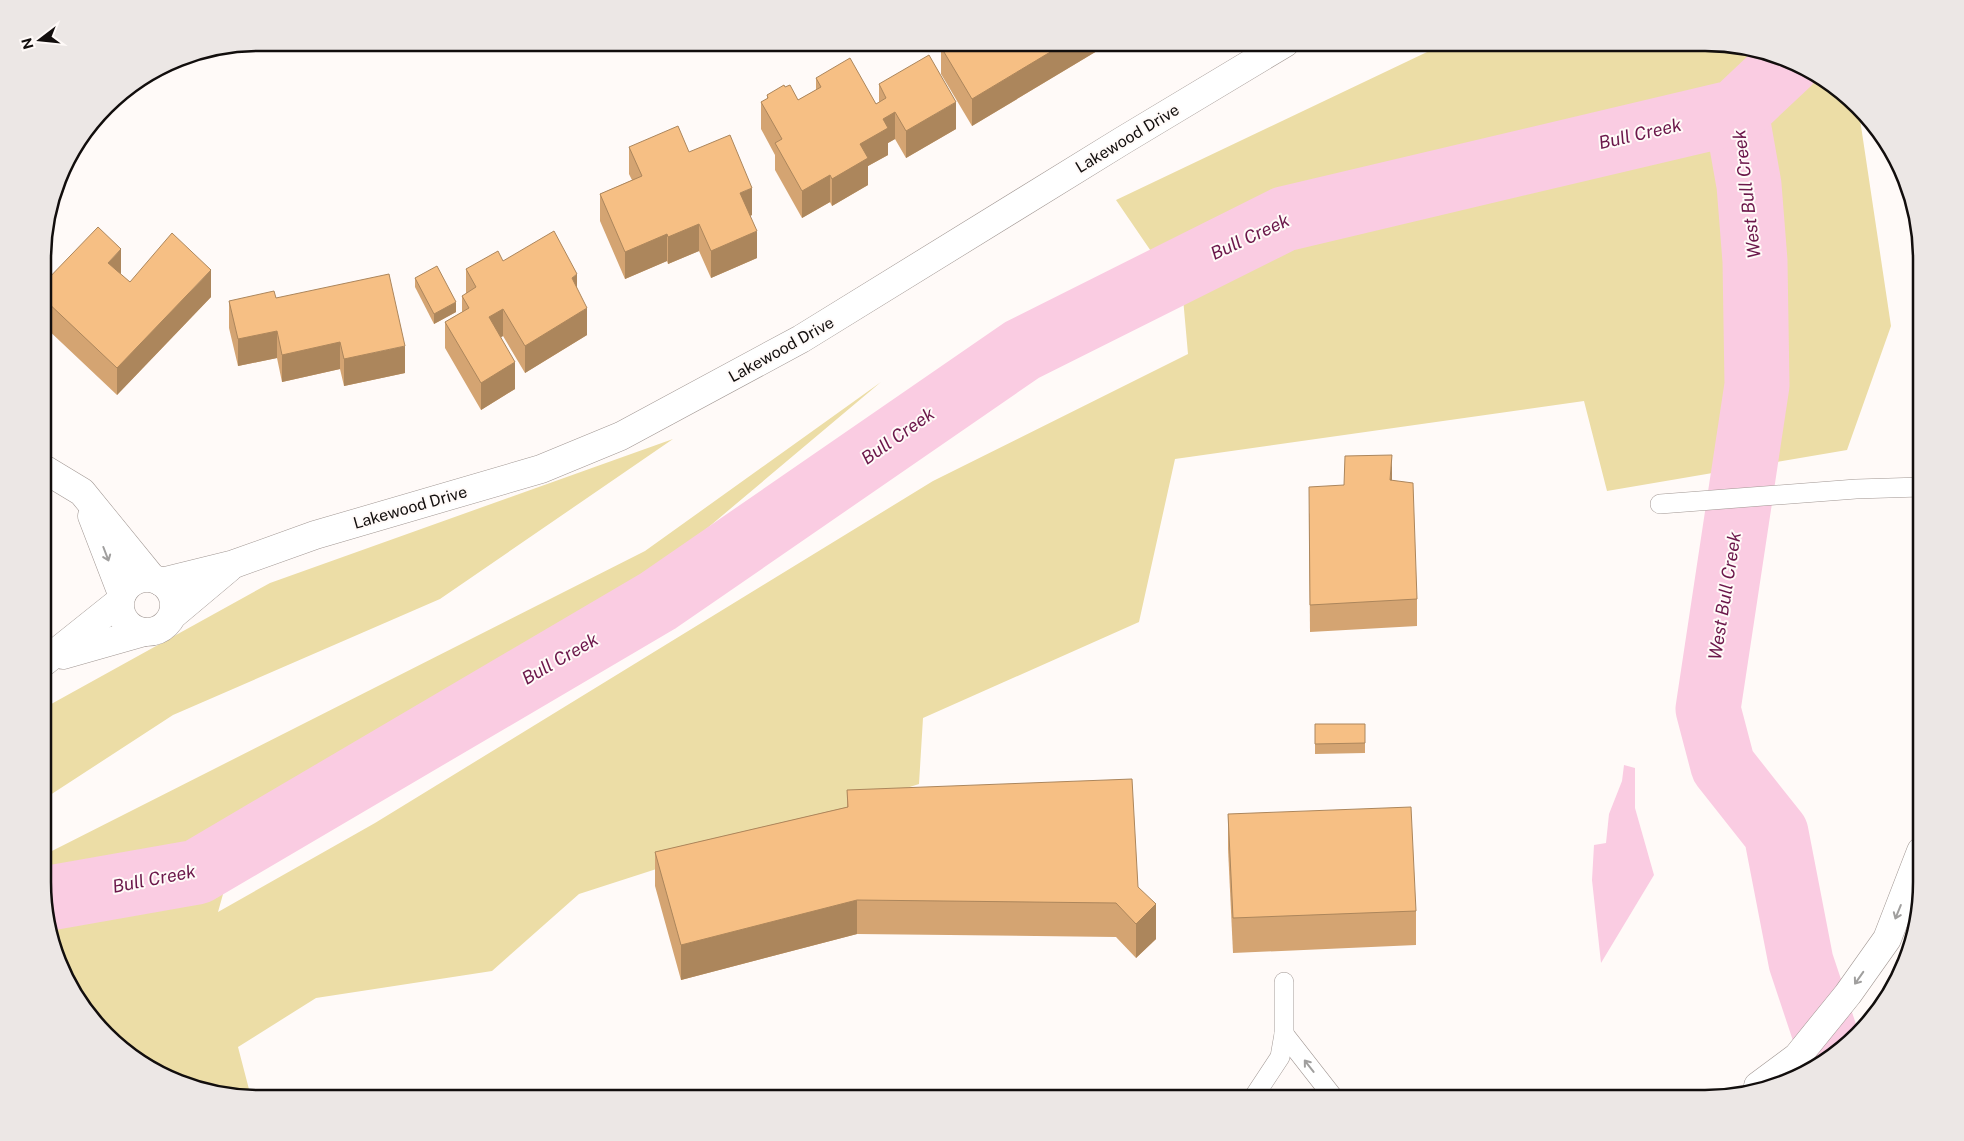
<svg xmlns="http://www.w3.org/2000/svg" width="1964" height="1141" viewBox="0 0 1964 1141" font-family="'Public Sans',sans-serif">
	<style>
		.green { fill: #ecdda6 }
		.water { fill: #facce2 }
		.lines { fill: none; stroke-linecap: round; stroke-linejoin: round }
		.river { stroke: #facce2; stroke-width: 65 }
		.lane-casing { stroke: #a19793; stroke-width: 20 }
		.street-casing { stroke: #a19793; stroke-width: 29 }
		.secondary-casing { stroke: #a19793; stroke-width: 29 }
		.highway-casing { stroke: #a19793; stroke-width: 29 }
		.lane { stroke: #fff; stroke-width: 19 }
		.street { stroke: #fff; stroke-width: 28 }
		.secondary { stroke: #fff; stroke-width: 28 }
		.highway { stroke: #fff; stroke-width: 28 }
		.wall { fill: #d4a472 }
		.shaded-wall { fill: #ac865c }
		.building { fill: #f6bf84; stroke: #ac865c }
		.oneway { stroke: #a09f9e }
		.labels { text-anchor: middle; stroke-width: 4; stroke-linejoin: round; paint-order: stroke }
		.street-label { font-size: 16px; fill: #120e0d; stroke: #fffaf8 }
		.water-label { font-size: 18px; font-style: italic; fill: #6b174a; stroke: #fffaf8 }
		.rim { fill: none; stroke: #120e0d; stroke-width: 2.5 }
	</style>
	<rect width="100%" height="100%" fill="#fffaf8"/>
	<g class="green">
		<path d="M1446 43H1705L1761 50 1814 72 1858 106 1891 326 1847 450 1607 491 1584 401 1175 459 1139 622 923 718 919 784 579 894 492 971 316 998 238 1047 251 1097 203 1091 150 1069 79 1002 44 910V855L645 551 881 382 648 578 248 805 218 912 375 823 933 481 1188 354 1183 298 1116 200Z"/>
		<path d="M673 439 440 599 173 715 44 799V708L270 583Z"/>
	</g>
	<path class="water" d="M1624 765 1635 768V808L1654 875 1601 963 1592 880 1594 845 1606 843 1609 814 1622 781Z"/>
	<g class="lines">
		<g class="river">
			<path d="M1736 112 1749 185 1755 261 1757 385 1708 709 1723 766 1776 833 1801 962 1832 1055"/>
			<path d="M44 899 197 872 658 601 1022 350 1284 219 1736 112 1789 62"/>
		</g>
		<g class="lane-casing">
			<g id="lane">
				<path d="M1660 504 1856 489 1921 487"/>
				<path d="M1284 1034 1334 1098"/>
				<path d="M1253 1098 1280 1057 1284 1034V982"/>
			</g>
		</g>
		<g class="street-casing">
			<g id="street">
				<path d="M44 469 82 492 152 578"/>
				<path d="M92 516 122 594"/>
			</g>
		</g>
		<g class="secondary-casing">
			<g id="secondary">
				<circle cx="147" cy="605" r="27"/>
				<path d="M161 582 234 564 315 535 541 469 621 436 801 339 1122 141 1285 43"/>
				<path d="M173 615 229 568"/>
				<path d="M63 655 144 632"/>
				<path d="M44 662 119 602"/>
			</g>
		</g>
		<g class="highway-casing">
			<path id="highway" d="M1758 1086 1797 1057 1848 994 1887 939 1921 851"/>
		</g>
		<use href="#lane" class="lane"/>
		<use href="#street" class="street"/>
		<use href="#secondary" class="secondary"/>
		<use href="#highway" class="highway"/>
	</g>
	<g class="wall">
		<path d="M1112 42 972 126 941 74V47Z"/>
		<path d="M816 78 876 104 879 102V84L956 129 906 158 895 139 888 143V155L868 166V185L832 206 830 202 802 218 775 170V155L761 129V102L767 99V95L785 87 798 100 816 90Z"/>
		<path d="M629 147 689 152 752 215 750 216 757 258 711 278 699 251 668 264 667 261 625 279 600 221V194L632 180 629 174Z"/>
		<path d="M503 261 577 289 587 335 525 373 503 336 501 337 515 389 481 410 445 348V322L462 312V296L466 294V269Z"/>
		<path d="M121 275 130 282 211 297 117 395 44 326V283Z"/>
		<path d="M415 278 456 312 434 324 415 287Z"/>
		<path d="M276 298 405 373 344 386 340 369 282 382 277 358 238 366 229 328V301Z"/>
		<path d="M1392 480 1417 599V626L1310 632 1309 514 1344 485Z"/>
		<path d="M1315 724H1365V753L1315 754Z"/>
		<path d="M847 790 1138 887 1156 939 1136 958 1116 937 857 934 681 980 655 886V852L847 807Z"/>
		<path d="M1228 814 1416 911V945L1233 953 1228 849Z"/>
	</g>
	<g class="shaded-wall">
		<path d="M1067 42H1112L972 126V99Z"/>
		<path d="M956 102V129L906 158V131Z"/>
		<path d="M895 112V139L888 143V155L868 166V185L832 206V179L860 144 883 119Z"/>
		<path d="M830 175V202L802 218V191Z"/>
		<path d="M752 188V215L740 220V193Z"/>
		<path d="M699 224V251L668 264V237Z"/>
		<path d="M757 231V258L711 278V251Z"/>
		<path d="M667 234V261L625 279V252Z"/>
		<path d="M121 249V276L108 263Z"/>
		<path d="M211 270V297L117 395V368Z"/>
		<path d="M577 274V301L572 278Z"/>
		<path d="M456 302V312L434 324V314Z"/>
		<path d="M587 308V335L525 373V346Z"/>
		<path d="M503 309V336L489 344V317Z"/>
		<path d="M277 331V358L238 366V339Z"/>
		<path d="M340 342V369L282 382V355Z"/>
		<path d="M405 346V373L344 386V359Z"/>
		<path d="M515 362V389L481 410V383Z"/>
		<path d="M1392 455V482L1390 480Z"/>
		<path d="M857 900V934L681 980V945Z"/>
		<path d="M1156 904V939L1136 958V924Z"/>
	</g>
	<g class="building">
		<path d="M949 42H1067L972 99 941 47Z"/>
		<path d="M929 55 956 102 906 131 895 112 883 119 888 128 860 144 868 158 832 179 830 175 802 191 775 143 782 139 761 102 768 98 767 95 784 85 785 87 790 85 798 100 821 87 816 78 850 58 876 104 886 98 879 84Z"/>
		<path d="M678 126 689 152 730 135 752 188 740 193 757 231 711 251 699 224 668 237 667 234 625 252 600 194 642 176 629 147Z"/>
		<path d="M98 227 121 249 108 263 130 282 172 233 211 270 117 368 44 299V283Z"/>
		<path d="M554 231 577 274 572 278 587 308 525 346 503 309 489 317 515 362 481 383 445 322 469 308 462 296 476 287 466 269 498 251 503 261Z"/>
		<path d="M437 266 456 302 434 314 415 278Z"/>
		<path d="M389 274 405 346 344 359 340 342 282 355 277 331 238 339 229 301 274 291 276 298Z"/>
		<path d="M1392 455 1390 480 1413 483 1417 599 1310 605 1309 487 1344 485 1345 456Z"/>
		<path d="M1315 724H1365V743L1315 744Z"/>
		<path d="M1132 779 1138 887 1156 904 1136 924 1116 903 857 900 681 945 655 852 848 807 847 790Z"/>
		<path d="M1411 807 1416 911 1233 918 1228 814Z"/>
	</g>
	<defs><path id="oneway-shaft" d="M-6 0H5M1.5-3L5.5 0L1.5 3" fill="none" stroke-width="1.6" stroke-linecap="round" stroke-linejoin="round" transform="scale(1.25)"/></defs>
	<g class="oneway">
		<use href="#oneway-shaft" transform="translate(106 554) rotate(69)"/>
		<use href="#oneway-shaft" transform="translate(1898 912) rotate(112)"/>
		<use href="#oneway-shaft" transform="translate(1859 978) rotate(125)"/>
		<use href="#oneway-shaft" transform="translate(1309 1066) rotate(-128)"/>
	</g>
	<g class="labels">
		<g class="street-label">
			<text transform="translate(1127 138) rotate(-31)" y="6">Lakewood Drive</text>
			<text transform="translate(781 349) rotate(-29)" y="6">Lakewood Drive</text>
			<text transform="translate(410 507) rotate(-16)" y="6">Lakewood Drive</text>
		</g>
		<g class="water-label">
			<text transform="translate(1640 134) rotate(-13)" y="6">Bull Creek</text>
			<text transform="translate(1747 194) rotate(-97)" y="6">West Bull Creek</text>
			<text transform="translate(1250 237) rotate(-25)" y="6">Bull Creek</text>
			<text transform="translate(898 436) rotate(-35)" y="6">Bull Creek</text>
			<text transform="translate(1725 596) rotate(-81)" y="6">West Bull Creek</text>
			<text transform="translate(560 659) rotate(-30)" y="6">Bull Creek</text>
			<text transform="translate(154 879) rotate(-11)" y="6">Bull Creek</text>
		</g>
	</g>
	<path d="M0 0H1964V1141H0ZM259 51H1705A208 208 0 0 1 1913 259V882A208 208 0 0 1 1705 1090H259A208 208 0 0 1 51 882V259A208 208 0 0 1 259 51Z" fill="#ece7e5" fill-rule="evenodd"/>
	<path class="rim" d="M259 51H1705A208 208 0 0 1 1913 259V882A208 208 0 0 1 1705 1090H259A208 208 0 0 1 51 882V259A208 208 0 0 1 259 51Z"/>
	<g transform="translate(40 40) rotate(254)" stroke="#fffaf8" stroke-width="4" paint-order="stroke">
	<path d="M0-4L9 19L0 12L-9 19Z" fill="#120e0d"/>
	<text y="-8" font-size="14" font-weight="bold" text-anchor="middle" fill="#120e0d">N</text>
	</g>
</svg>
